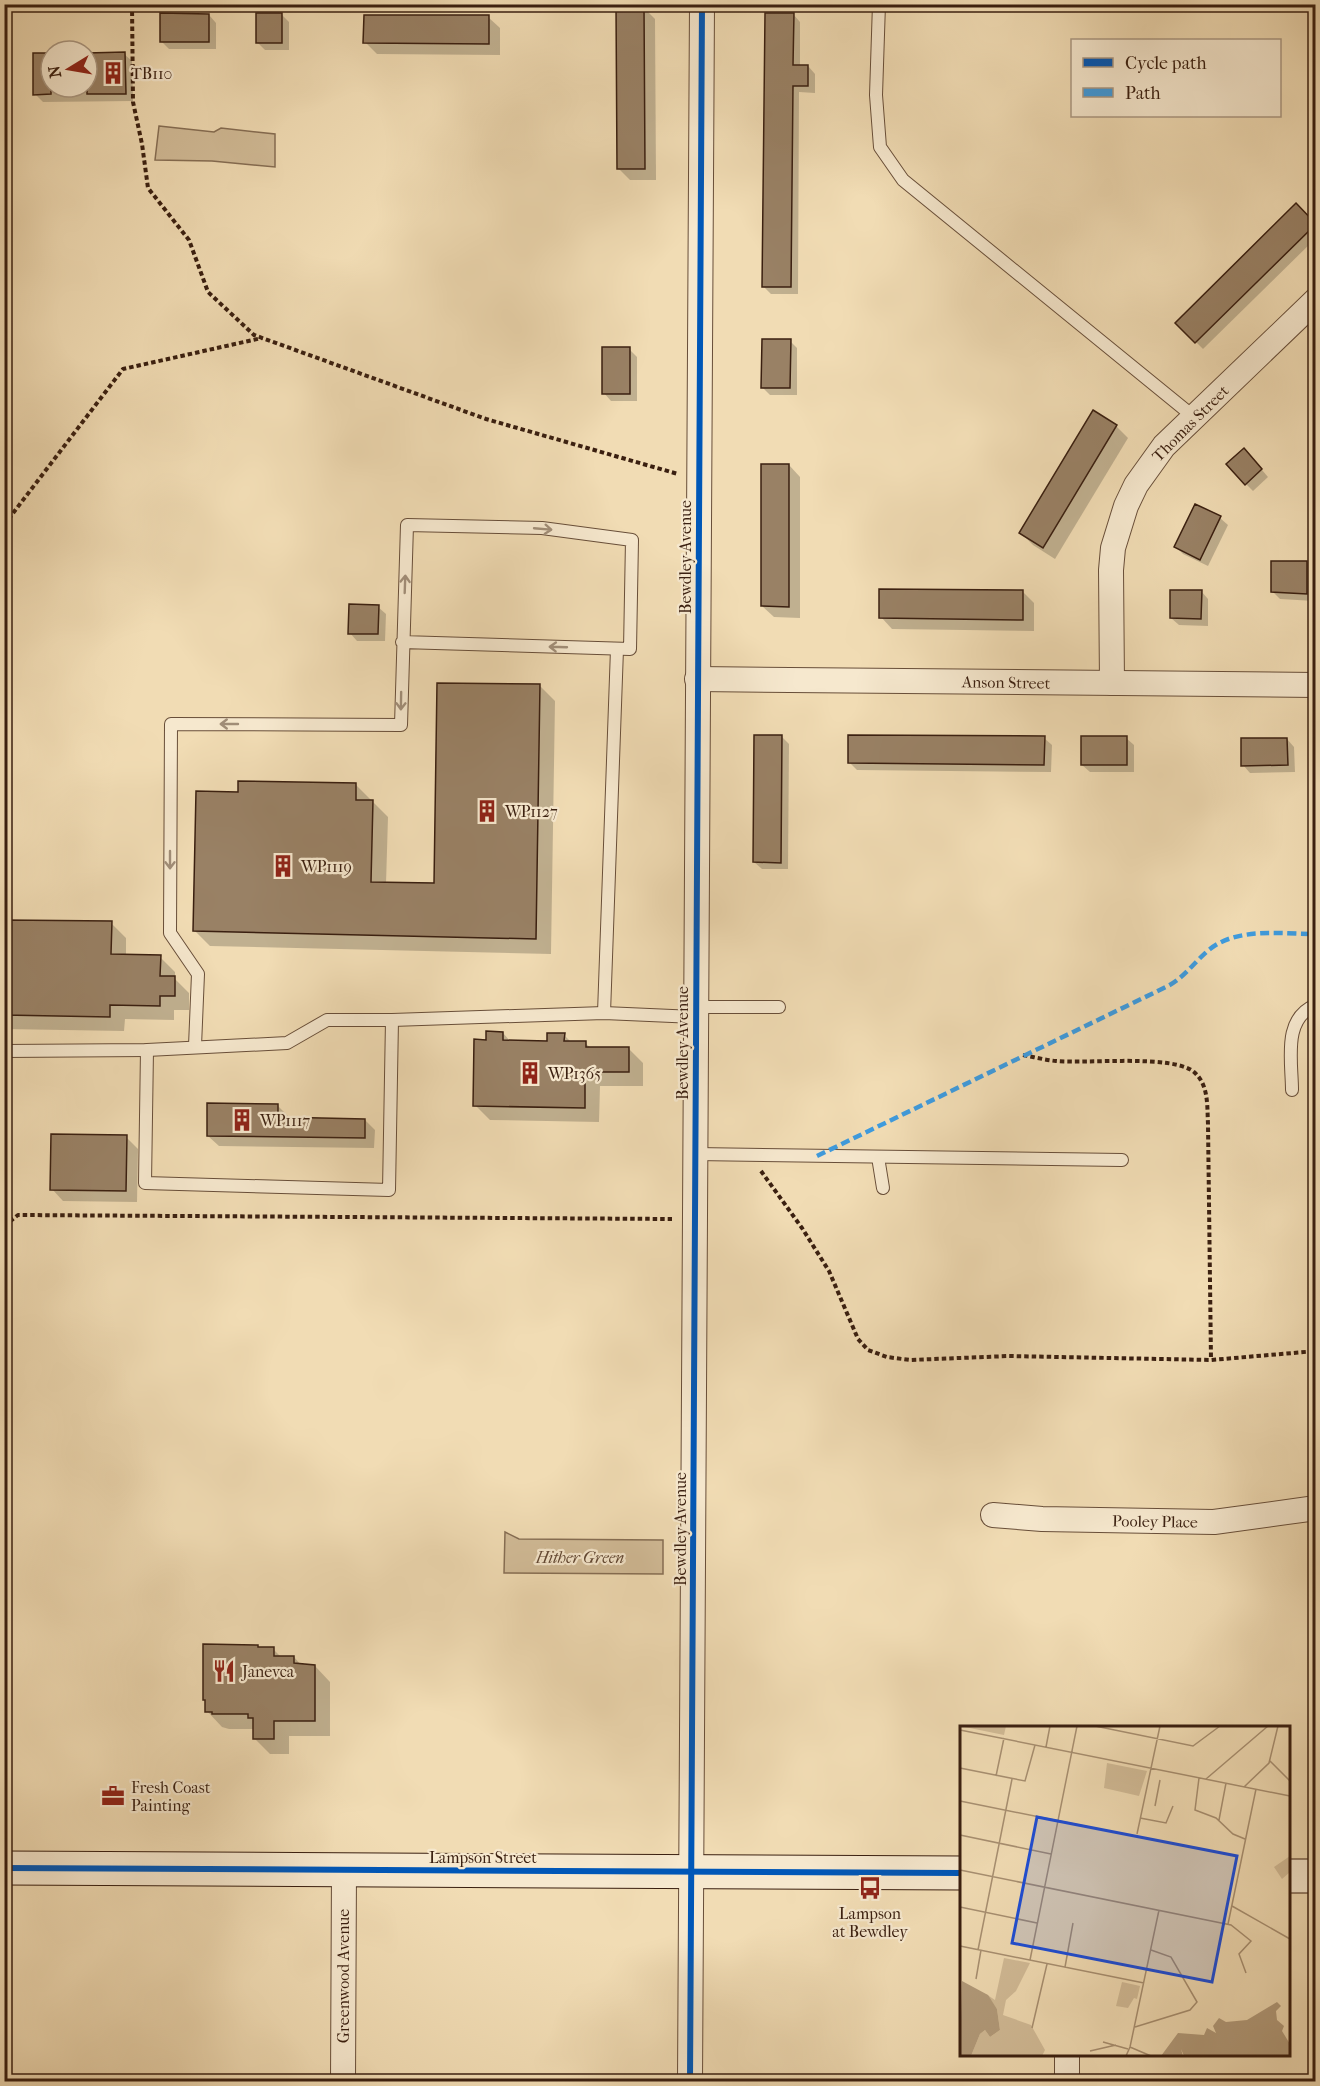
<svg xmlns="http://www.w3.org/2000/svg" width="1320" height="2086" viewBox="0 0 1320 2086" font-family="'IM FELL French Canon',serif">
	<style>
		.green { fill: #d2bc98; stroke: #866e54; stroke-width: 1.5 }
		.shadow { fill: #0003 }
		.building { fill: #998165; stroke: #3a1f10; stroke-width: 1.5 }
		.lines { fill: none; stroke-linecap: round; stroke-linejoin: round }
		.lane-casing { stroke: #684e39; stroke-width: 14 }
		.street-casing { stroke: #684e39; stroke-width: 26 }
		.secondary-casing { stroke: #3a1f10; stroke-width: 35 }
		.path { stroke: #3a1f10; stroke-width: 4; stroke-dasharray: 4.5 3; stroke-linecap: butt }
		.lane { stroke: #f6e8ce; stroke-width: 12 }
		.street { stroke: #f6e8ce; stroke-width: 24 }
		.secondary { stroke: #f6e8ce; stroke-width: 33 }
		.quiet { stroke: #3e9bde; stroke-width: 4.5; stroke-dasharray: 9 4.5; stroke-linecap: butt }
		.cycleway-casing { stroke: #f6e8ce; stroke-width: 10 }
		.cycleway { stroke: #0057b8; stroke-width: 6 }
		.oneway { stroke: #a18e78 }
		.labels { text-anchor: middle; stroke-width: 4.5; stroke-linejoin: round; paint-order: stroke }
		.poi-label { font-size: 16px; fill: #3a1f10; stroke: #f6e8ce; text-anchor: start }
		.street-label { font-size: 16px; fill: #3a1f10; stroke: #f6e8ce }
		.park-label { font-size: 16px; font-style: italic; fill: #604632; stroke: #f6e8ce }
		.inset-road { fill: none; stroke: #a89072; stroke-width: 1.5 }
		.view { fill: #1d4ed8; fill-opacity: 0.15; stroke: #1d4ed8; stroke-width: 3 }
		.inset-edge { fill: none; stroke: #3a1f10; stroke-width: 3 }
	</style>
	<rect width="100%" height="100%" fill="#f1dcb4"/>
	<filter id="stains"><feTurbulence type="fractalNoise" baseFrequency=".00333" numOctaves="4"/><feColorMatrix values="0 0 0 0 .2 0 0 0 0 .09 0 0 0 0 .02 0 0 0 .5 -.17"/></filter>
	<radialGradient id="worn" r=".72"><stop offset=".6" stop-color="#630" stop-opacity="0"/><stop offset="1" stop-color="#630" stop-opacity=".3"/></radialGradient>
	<g class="green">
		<path d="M159 126 214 132 221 128 275 134V167L212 161 155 160Z"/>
		<path d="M505 1532 519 1539 663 1540V1574L504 1573Z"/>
	</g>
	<g class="shadow">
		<path d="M643 7 655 19 656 180H630L618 168Z"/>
		<path d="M793 14 800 22V66H808L815 74V93L799 92 798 294H771L764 287Z"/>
		<path d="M209 15 216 23V49H169L161 41Z"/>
		<path d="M282 15 289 22V50H265L257 42Z"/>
		<path d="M488 17 500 28V55L377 54 365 42Z"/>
		<path d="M51 54V87H87V54H124L132 61 133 101 43 102 35 94Z"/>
		<path d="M1296 205 1316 225V238L1203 349 1177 323Z"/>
		<path d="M790 341 797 348V395H770L763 388Z"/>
		<path d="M629 349 637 357V401H611L604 393Z"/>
		<path d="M1094 413 1117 427 1128 438 1055 559 1033 545 1021 533Z"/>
		<path d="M1251 457 1268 477 1253 491 1246 484Z"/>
		<path d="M789 465 800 477V618L774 617 762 606Z"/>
		<path d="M1196 506 1220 518 1228 525 1208 566 1183 554 1176 547Z"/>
		<path d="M1307 563 1314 570V601L1280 599 1272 591Z"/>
		<path d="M1201 591 1208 599V626L1179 625 1171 618Z"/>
		<path d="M1023 592 1034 603V631L892 629 881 617Z"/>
		<path d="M378 607 386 614 385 641H357L350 633Z"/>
		<path d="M539 685 555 701 551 954 210 946 195 931 240 793 356 785 388 817 386 884 436 885Z"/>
		<path d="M782 737 789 744 788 869H762L754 862Z"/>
		<path d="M1044 738 1052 745 1051 772 857 770 849 762Z"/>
		<path d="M1126 738 1134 745V772H1090L1082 765Z"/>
		<path d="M1287 739 1294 747 1295 772 1250 773 1243 765Z"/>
		<path d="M4 921 111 923 126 938V956L160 957 175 972V979L189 993V1010H174V1020L125 1019 124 1031 4 1029Z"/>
		<path d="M503 1033 511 1042 548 1043 564 1035 572 1043H585L591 1048H628L643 1063V1086H600L599 1122 490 1120 475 1105 487 1041Z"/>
		<path d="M278 1106 288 1116V1119L365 1120 375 1130 374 1148 219 1146 208 1136Z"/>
		<path d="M126 1137 138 1149 137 1202 63 1201 52 1189Z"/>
		<path d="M258 1646 260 1649H273L281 1657H294L301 1665 315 1666 330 1682V1736H289V1754H270L254 1738V1729H229L222 1727 207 1711Z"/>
	</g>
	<g class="building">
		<path d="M616 6H644L645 169H617Z"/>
		<path d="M160 13 209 14V42H160Z"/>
		<rect x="256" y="13" width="26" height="30"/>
		<path d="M765 13H794L793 65H808V86H793L791 287H762Z"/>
		<path d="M364 15H489V44L363 43Z"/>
		<path d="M125 52 126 94H87V53Z"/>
		<path d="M33 53H51V94L33 95Z"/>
		<path d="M1296 203 1316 224 1195 343 1175 323Z"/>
		<path d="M762 339H791L790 388H761Z"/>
		<rect x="602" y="347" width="28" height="47"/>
		<path d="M1093 410 1117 425 1043 548 1019 533Z"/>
		<path d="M1244 448 1262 469 1245 485 1226 464Z"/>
		<path d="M761 464H789V607L761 606Z"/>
		<path d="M1195 504 1221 516 1200 560 1174 547Z"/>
		<path d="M1271 561H1307V594L1271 592Z"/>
		<path d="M879 589 1023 590V620L879 618Z"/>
		<path d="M1170 590H1202L1201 619 1170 618Z"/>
		<path d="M349 604 379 605 378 634H348Z"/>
		<path d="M437 683 540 684 536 939 193 931 196 791 238 792V781L356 783V800H373L371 882 434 883Z"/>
		<path d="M754 735H782L781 863 753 862Z"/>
		<path d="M848 735 1045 736 1044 765 848 763Z"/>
		<rect x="1081" y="736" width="46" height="29"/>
		<path d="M1241 738H1287L1288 765 1241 766Z"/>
		<path d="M4 920 112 921 111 954 161 955 160 976H175V996H160V1006L110 1005V1017L4 1015Z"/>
		<path d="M486 1031 503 1032V1040L547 1041V1033H565L564 1041H586V1047H629V1072H585V1108L473 1106 474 1039 486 1040Z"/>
		<path d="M207 1103 278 1104V1117L365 1119V1138L207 1136Z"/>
		<path d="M51 1134 127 1135 126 1191 50 1190Z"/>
		<path d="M203 1644 258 1645V1647H274V1656H294V1663L315 1665V1721H274V1739H253V1718H248V1714H212V1712H205V1700H203Z"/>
	</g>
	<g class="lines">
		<g class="lane-casing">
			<g id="lane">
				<path d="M879 4 876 95 880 147 903 180 1194 417"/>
				<path d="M695 1007H779"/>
				<path d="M604 1013 617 649"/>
				<path d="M195 1046 198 974 170 933 171 724 401 725 407 525 542 528 632 540 630 649 402 642"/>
				<path d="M147 1050 145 1183 389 1190 392 1020"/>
				<path d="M4 1051 147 1050 287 1043 327 1020H392L604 1013 695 1017"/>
				<path d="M1292 1090C1292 1061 1282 1018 1316 1005"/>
				<path d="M695 1154 1122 1160"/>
				<path d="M878 1157 883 1188"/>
			</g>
		</g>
		<g class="street-casing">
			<g id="street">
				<path d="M697 679 1316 685"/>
				<path d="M1112 683 1111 570 1113 548 1126 506 1136 485 1164 446 1316 300"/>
				<path d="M993 1515 1042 1519 1214 1522 1316 1508"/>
				<path d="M343 2082 344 1870"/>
				<path d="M690 2082 702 4"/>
				<path d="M1067 2082V2054"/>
			</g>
		</g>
		<g class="secondary-casing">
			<g id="secondary">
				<path d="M4 1868 962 1873"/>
				<path d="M1288 1876H1316"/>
			</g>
		</g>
		<g class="path">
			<path d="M132 4 133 102 142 144 148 188 189 240 208 292 254 335 486 419 678 474"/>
			<path d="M4 525 123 369 262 338"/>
			<path d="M1023 1055C1034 1057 1045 1060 1056 1061 1087 1064 1172 1054 1194 1072 1209 1085 1207 1106 1208 1124L1211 1360"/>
			<path d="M761 1171 802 1228 829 1271 858 1339 868 1350 887 1357 910 1360 1009 1356 1211 1360 1316 1351"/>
			<path d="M4 1226 18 1215 672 1219"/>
		</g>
		<use href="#lane" class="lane"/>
		<use href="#street" class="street"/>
		<use href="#secondary" class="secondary"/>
		<path class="quiet" d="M817 1156 1168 986C1185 977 1195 961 1210 949 1238 927 1282 934 1316 934"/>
		<g class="cycleway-casing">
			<g id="cycleway">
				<path d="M4 1868 962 1873"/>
				<path d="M690 2082 702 4"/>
			</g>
		</g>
		<use href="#cycleway" class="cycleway"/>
	</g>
	<defs><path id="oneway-shaft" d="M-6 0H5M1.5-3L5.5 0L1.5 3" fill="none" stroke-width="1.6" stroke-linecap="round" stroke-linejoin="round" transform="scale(1.5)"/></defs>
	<g class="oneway">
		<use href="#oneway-shaft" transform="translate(543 529) rotate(5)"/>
		<use href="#oneway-shaft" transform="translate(405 584) rotate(-88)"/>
		<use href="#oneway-shaft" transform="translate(558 647) rotate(-178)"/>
		<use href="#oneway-shaft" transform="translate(401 701) rotate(91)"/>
		<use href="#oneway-shaft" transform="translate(229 724) rotate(-180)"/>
		<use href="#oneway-shaft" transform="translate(170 860) rotate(90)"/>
	</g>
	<defs>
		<g id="building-bare" transform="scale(1.8)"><path d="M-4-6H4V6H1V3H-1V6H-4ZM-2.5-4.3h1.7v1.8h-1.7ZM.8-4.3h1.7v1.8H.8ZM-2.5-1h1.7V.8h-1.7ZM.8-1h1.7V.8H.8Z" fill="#8f2418" stroke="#f6e8ce" stroke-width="2.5" paint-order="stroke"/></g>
		<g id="restaurant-bare" transform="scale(1.8)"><path d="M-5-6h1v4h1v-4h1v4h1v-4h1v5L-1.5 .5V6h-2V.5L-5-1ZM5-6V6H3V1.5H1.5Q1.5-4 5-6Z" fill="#8f2418" stroke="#f6e8ce" stroke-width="2.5" paint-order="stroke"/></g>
		<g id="office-bare" transform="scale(1.8)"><path d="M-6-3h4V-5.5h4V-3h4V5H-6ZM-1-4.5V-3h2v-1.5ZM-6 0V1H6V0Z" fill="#8f2418" stroke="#f6e8ce" stroke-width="2.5" paint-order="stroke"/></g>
		<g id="bus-bare" transform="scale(1.8)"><path d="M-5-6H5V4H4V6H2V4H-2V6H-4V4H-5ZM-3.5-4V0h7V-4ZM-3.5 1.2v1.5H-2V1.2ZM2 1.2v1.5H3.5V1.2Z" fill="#8f2418" stroke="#f6e8ce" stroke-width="2.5" paint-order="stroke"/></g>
	</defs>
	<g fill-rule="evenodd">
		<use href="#building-bare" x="113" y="73"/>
		<use href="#building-bare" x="487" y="811"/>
		<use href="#building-bare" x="283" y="866"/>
		<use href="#building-bare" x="530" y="1073"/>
		<use href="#building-bare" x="242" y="1120"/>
		<use href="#restaurant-bare" x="224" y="1671"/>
		<use href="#office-bare" x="113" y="1796"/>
		<use href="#bus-bare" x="870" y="1888"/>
	</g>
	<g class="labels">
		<g class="poi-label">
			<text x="131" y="79">TB110</text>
			<text x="505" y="817">WP1127</text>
			<text x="301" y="872">WP1119</text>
			<text x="548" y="1079">WP1365</text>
			<text x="260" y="1126">WP1117</text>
			<text x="242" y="1677">Janevca</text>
			<text x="131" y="1793">Fresh Coast<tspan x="131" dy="18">Painting</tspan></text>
			<text x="870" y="1919" text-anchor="middle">Lampson<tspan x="870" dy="18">at Bewdley</tspan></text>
		</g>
		<g class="street-label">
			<text transform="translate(1190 423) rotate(-45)" y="6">Thomas Street</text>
			<text transform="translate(685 557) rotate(-90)" y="6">Bewdley Avenue</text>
			<text transform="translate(1006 682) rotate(1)" y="6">Anson Street</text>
			<text transform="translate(682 1043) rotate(-90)" y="6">Bewdley Avenue</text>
			<text transform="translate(1155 1521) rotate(1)" y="6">Pooley Place</text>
			<text transform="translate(680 1529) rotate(-90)" y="6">Bewdley Avenue</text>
			<text x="483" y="1863">Lampson Street</text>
			<text transform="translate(343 1976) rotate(-90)" y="6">Greenwood Avenue</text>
		</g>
		<g class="park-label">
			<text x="580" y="1563">Hither Green</text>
		</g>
	</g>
	<g transform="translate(960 1726)">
		<rect width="330" height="330" fill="#f1dcb4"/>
		<path d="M0 0H46L44 9ZM147 37 187 45 179 70 144 62ZM330 130V146L322 153 314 141ZM44 232 70 237 56 265 46 274 43 289 71 299 85 324 82 330H11L20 308 25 304 30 311 40 304 37 283 26 268 35 274ZM162 256 180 260 177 273 174 272 168 282 156 280Z" fill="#d2bc98"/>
		<path d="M2 255 28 269 37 283 40 304 30 311 25 304 20 308 11 330 0 329ZM317 276 321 280 316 285 317 294 324 300 322 305 330 318V330H224L221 323 223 330H201L218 307 244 309 247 302 256 307 253 300 259 292 266 296 287 294Z" fill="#b39c7c"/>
		<path class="inset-road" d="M135 0 233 20 260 0M0 4 330 70M86 21 90 0M310 35 330 55M0 42 65 55 75 19M36 50 44 12M239 52 235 84 256 92 273 108 285 113M246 53 308 0M284 61 309 37 318 0M0 75 159 107M195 80 200 54M180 92 206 97 213 80M259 94 266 57M177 108 200 0M0 109 91 128M0 144 271 199 291 215 279 228 286 247M272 180 330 213M0 181 77 197M268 198 296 63M0 220 184 257M18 224 52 53M70 234 117 0M105 241 113 197M16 253 21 224M175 301 230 284 237 276 211 231 191 224M72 302 87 238M143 316 168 323M170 321 199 184M130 325 156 319M166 330 170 321 191 330"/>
		<path class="view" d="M77 91 277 130 252 256 52 217Z"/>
		<rect width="330" height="330" class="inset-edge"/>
	</g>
	<rect width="1320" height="2086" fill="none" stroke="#f1dcb4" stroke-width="24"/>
	<rect x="6" y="6" width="1308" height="2074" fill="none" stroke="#3a1f10" stroke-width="3"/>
	<rect x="12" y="12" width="1296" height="2062" fill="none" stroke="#3a1f10" stroke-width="1.5"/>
	<rect x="1071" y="39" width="210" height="78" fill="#f6e8ce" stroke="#ab9882" stroke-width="1.5"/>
	<rect x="1083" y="58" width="30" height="9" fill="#0057b8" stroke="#ab9882" stroke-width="1.5"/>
	<text x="1125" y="69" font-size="18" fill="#3a1f10">Cycle path</text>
	<rect x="1083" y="88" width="30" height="9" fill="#3e9bde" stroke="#ab9882" stroke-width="1.5"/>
	<text x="1125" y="99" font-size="18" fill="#3a1f10">Path</text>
	<g transform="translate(69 69) rotate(259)"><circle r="28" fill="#f6e8ce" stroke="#ab9882" stroke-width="1.5"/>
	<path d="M0-4.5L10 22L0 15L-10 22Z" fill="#8f2418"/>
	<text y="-9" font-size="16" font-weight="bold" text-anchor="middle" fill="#3a1f10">N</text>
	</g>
	<rect width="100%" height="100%" filter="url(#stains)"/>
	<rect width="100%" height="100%" fill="url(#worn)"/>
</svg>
